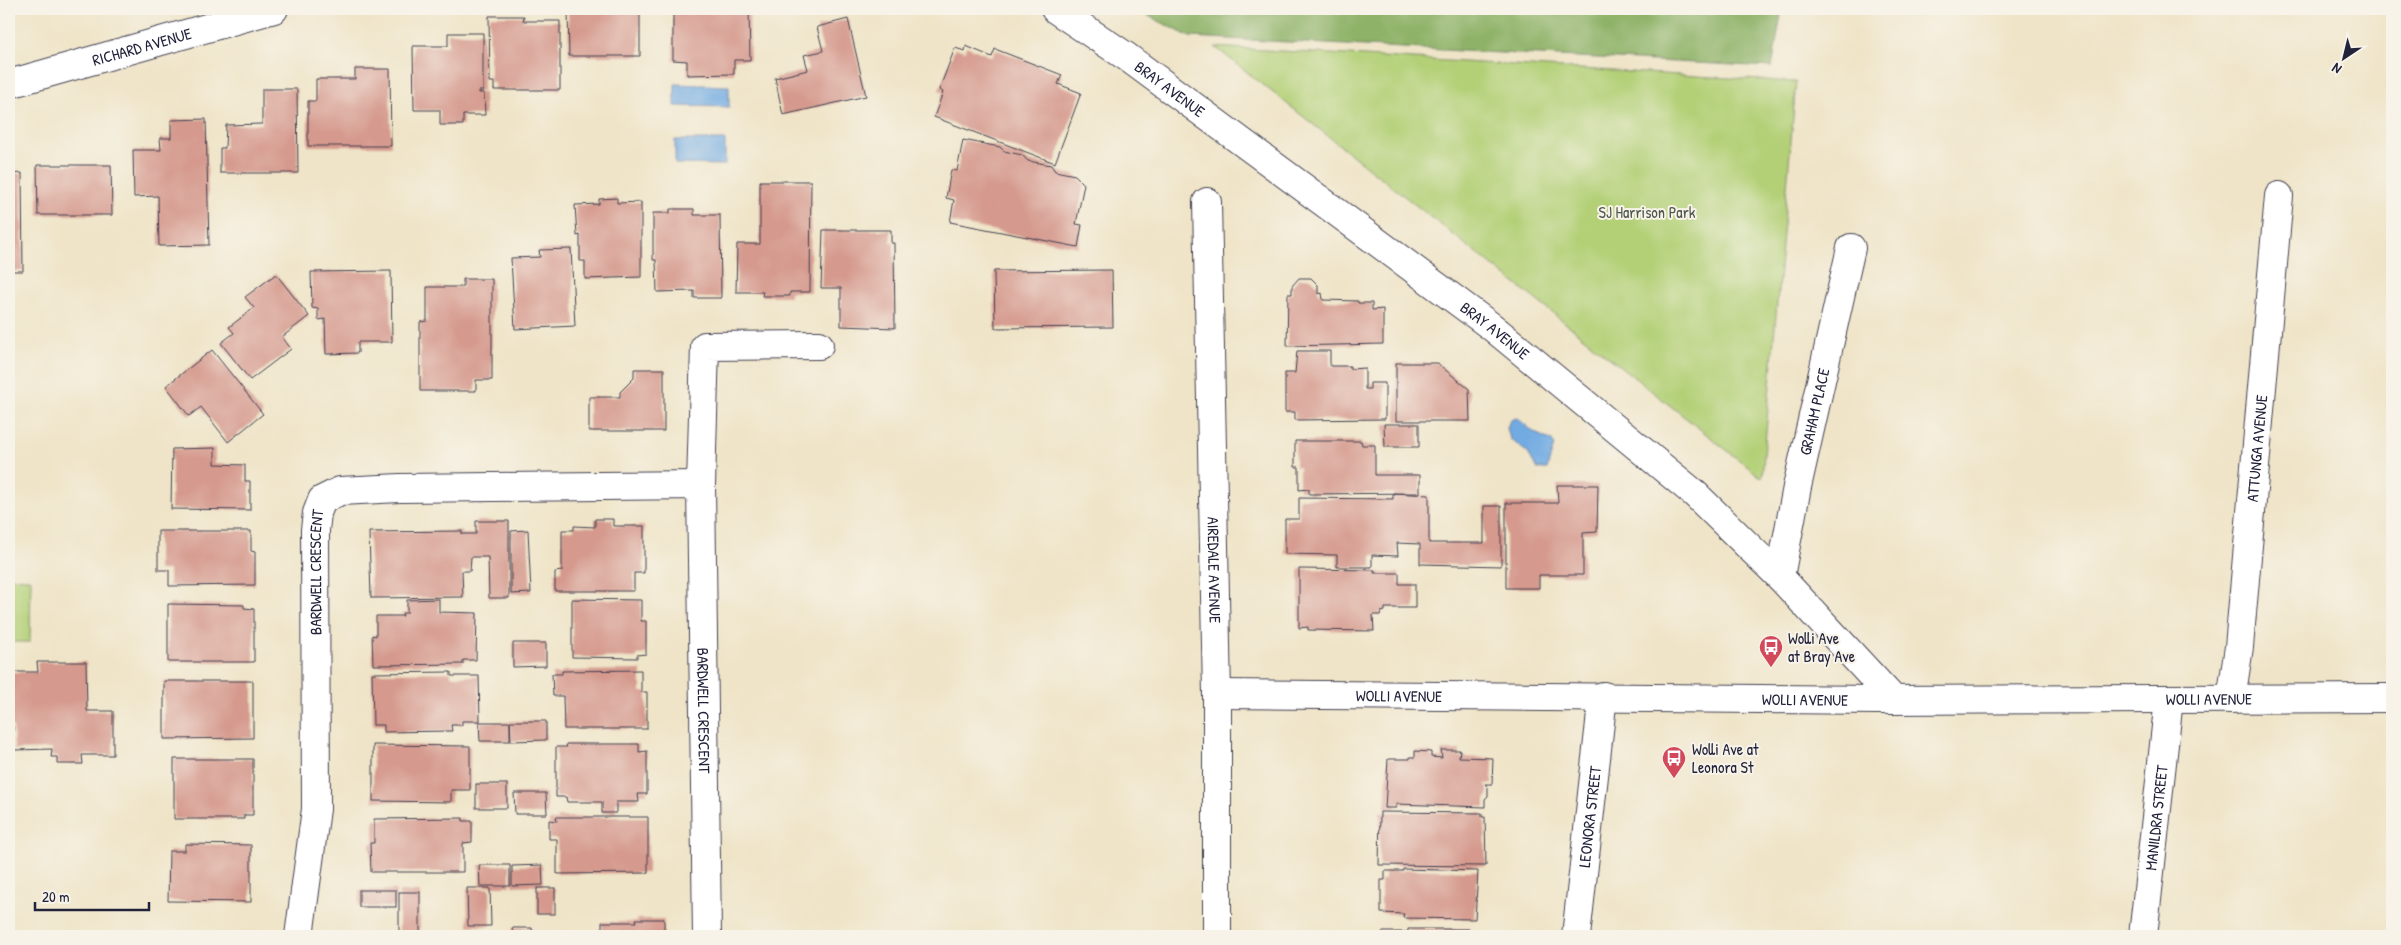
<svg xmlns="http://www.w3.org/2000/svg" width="2401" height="945" viewBox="0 0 2401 945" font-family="'Patrick Hand',sans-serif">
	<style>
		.green { fill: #b3d077; stroke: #6a7959 }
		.forest { fill: #8eb268; stroke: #586a52 }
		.water { fill: #72abe2; stroke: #4a668e }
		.building { fill: #d5998d }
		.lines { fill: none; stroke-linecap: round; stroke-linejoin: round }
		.minor-casing { stroke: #413f50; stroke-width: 30 }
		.minor { stroke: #fff; stroke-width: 28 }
		.labels { text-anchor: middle; stroke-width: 4; stroke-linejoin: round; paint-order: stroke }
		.street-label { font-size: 16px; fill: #22223b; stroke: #f7f3e8 }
		.park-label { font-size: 16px; fill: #4e564d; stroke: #f7f3e8 }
		.poi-label { font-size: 16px; fill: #22223b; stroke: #f7f3e8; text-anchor: start }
	</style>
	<rect width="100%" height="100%" fill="#f7f3e8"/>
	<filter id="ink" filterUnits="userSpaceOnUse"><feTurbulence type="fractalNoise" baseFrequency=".02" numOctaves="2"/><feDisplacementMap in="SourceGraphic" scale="10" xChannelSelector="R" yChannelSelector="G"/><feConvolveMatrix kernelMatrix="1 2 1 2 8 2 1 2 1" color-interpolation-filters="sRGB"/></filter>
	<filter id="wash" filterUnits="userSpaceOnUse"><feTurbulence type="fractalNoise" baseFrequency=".0096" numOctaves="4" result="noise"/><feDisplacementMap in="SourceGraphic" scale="20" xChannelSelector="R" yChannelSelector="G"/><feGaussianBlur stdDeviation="1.12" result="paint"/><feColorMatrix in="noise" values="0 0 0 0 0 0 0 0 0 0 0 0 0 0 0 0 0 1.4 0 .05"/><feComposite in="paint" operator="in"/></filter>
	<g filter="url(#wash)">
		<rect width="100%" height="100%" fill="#efe4c7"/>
		<g class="green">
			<path d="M1215 47 1796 82 1762 478Z"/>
			<path d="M9 578 31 579 30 642H9Z"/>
		</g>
		<path class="forest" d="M1135 9H1782L1772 67 1190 37Z"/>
		<g class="water">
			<path d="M675 84 729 86V107L675 106Z"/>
			<path d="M675 140H725V165L675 164Z"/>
			<path d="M1517 418 1535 433 1552 441 1554 445 1547 469H1537L1528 453 1510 439 1507 428 1510 420Z"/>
		</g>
		<g id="blocks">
			<g class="building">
				<path d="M640 9V56H569L568 10Z"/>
				<path d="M673 9H749L750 60H734V74L687 75V61L673 60Z"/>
				<path d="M489 16H524L523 21H560V90H494V82H490Z"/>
				<path d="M848 19 866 96 783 115 775 78 808 70 804 55 823 51 817 27Z"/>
				<path d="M448 33H483V91H479V93H484L485 115H463V125H440V110H414L413 46H448Z"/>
				<path d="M966 46 992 57 995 49 1062 75 1058 84 1081 93 1055 163 934 117 943 92 939 90 955 48 965 51Z"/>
				<path d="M355 69H390L391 146H308V101H316V79H355Z"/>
				<path d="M262 89H297L298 173H220V148H225L226 125 262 124Z"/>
				<path d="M206 119 209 245 159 246 158 196 134 197 133 150H161L160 138H171V120Z"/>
				<path d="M963 140 1000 147 1004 151 1022 155 1028 161 1051 165 1055 171 1075 175 1084 184 1076 224 1082 225 1078 247 950 222 954 200 946 198 951 170 957 171Z"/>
				<path d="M37 165H111L112 215H38Z"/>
				<path d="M22 173 23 271H9V174Z"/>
				<path d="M760 181H811L810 292H790V296H762L763 292H736L737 244H760Z"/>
				<path d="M617 198V203L641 202V277L585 279V261H580V235L577 236 575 205 599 204V199Z"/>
				<path d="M670 209H694V215H720L721 298H694V291L657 292 656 260H653V213H670Z"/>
				<path d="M823 230H891V243H894L895 328 841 326V288H821Z"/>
				<path d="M571 249 575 326 515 329 511 258 540 257 539 250Z"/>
				<path d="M1112 270 1113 327 995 328 994 271Z"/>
				<path d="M391 271 392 342H358V353L326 354 325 319 318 320V309L312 308 311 272Z"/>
				<path d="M276 274 309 316 282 337 291 349 250 380 221 343 234 333 229 327 254 308 245 297Z"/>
				<path d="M1299 278H1311L1318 285V294L1322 293 1323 300 1358 301V303H1372V310L1383 309V344L1287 346 1288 294H1292V286Z"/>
				<path d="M463 279H492V380H476V391H420V322L427 321V287H463Z"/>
				<path d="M212 350 263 414 228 442 201 407 189 416 166 386Z"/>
				<path d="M1297 351H1330V366H1350V369L1365 368V389H1370V383H1385V419L1295 420V412H1285V373H1295Z"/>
				<path d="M1396 363H1437L1469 389 1470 421H1396Z"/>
				<path d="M634 369H664V431H589V397H620V392L634 378Z"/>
				<path d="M1384 424H1419V447H1385Z"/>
				<path d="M1295 441H1361L1362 445H1375V475H1420V493L1309 494V489L1299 490V467H1295Z"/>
				<path d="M215 448V464L245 465V481H250V510L171 509 172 449Z"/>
				<path d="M1557 485H1598L1597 532 1583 533V575H1539V588H1506V503H1558Z"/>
				<path d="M1393 493 1429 495V543H1484V506H1501V566L1420 564V544L1397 543 1398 556 1372 555V567H1337V555L1285 554V519H1299V498L1393 499Z"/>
				<path d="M595 519H613V526H644V573H634V591H555V572L562 571V530H574V526L595 527Z"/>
				<path d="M476 521H509V598H489L488 557H471L470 571H462L463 597 371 598 369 532 462 531V534H476Z"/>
				<path d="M528 530 531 593 511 594V531Z"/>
				<path d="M158 531H251V551L255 552V585L169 586V570H158Z"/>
				<path d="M1299 569 1375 570 1374 573H1399V584H1415V608H1385V611L1381 612 1380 615H1373L1374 631 1308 630V627L1299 628Z"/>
				<path d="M439 599V612L477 613 476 660H463V664L373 665 372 635 376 636V616H403L402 613H407V600Z"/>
				<path d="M572 599 641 600V621H646V654L637 655V658L572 657Z"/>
				<path d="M168 604 244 605V608L254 609V662H168Z"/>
				<path d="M513 643H546V666L513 667Z"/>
				<path d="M37 662H86L87 711H113V755H82L83 764H57V757H51L52 749 14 750 13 726H9V685H12V672H38Z"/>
				<path d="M641 670V692H647V729H564L563 696H553L552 674H562V671Z"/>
				<path d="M451 672V676H479L480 721H462V725H451L452 731 384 732V725H373L372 673Z"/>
				<path d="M164 681H253V738L164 739Z"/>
				<path d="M510 721H546V740L511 741Z"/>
				<path d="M479 722H510V741H480Z"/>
				<path d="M566 744H639V752L647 751V794H638L639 802H616V813H602V802H567L566 797H556V747H567Z"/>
				<path d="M373 745 470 746V790H451V802L373 801Z"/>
				<path d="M1441 750H1460L1459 757 1493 758 1492 784H1485L1488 787V796L1485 799V807L1396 804V808H1385L1388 759H1410V757H1415V751L1431 752V757L1442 758Z"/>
				<path d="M174 759H253V815H244V819H174Z"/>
				<rect x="476" y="784" width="31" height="24"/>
				<path d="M514 793H546L547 814H515Z"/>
				<path d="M1380 812 1482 813V817H1485L1486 866 1379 865Z"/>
				<path d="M556 817H648V873L557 874V839H549V820L557 821Z"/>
				<path d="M463 818V821H472V842L463 843V872H371L370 843H374V819Z"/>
				<path d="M185 844 251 845V902L168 901 169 851H185Z"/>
				<path d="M479 865H510V886H480Z"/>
				<path d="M542 865 543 885 512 886V866Z"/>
				<path d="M1403 869 1478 871 1475 919 1403 918 1404 914 1381 913V880H1385V871H1403Z"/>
				<path d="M467 888H490L491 926H468Z"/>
				<rect x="537" y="888" width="18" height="26"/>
				<rect x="359" y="890" width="37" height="17"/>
				<rect x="399" y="892" width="21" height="42"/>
				<path d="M636 919H664V936H602V922H637Z"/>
				<path d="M512 928H532V936H513Z"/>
				<path d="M1408 929H1469V936H1382V932H1408Z"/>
			</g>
		</g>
	</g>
	<g filter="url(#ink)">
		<use href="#blocks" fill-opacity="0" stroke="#413f50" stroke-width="1"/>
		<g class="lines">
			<g class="minor-casing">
				<g id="minor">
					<path id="s1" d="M1055 9 1127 57 1492 327 1695 494 1780 577 1894 700"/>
					<path id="s2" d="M9 84 274 9"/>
					<path id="s3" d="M1207 202 1217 694V936"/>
					<path d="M701 485 705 346 819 345"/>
					<path id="s4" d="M1780 577 1797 487 1851 248"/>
					<path id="s5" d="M1217 694 1878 700 2392 698"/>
					<path id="s6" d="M2231 699 2239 647 2279 196"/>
					<path id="s7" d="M299 936 316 809 315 530 317 513 322 500 340 491 400 488 701 485 707 936"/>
					<path id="s8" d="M1576 936 1603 696"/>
					<path id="s9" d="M2143 936 2169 699"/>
				</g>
			</g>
			<use href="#minor" class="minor"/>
		</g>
	</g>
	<defs>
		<g id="bus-pin" transform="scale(1.25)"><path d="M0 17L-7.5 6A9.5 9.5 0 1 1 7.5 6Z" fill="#d1495b" stroke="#f7f3e8"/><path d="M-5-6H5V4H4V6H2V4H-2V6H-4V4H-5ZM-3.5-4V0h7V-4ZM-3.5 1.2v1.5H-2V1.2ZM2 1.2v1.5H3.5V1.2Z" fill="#fff"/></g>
	</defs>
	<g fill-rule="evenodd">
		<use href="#bus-pin" x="1771" y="647"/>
		<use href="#bus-pin" x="1674" y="758"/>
	</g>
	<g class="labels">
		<g class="street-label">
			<text dy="6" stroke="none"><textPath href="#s2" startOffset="138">RICHARD AVENUE</textPath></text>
			<text dy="6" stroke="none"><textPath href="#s1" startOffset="140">BRAY AVENUE</textPath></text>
			<text dy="6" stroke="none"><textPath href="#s1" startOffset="545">BRAY AVENUE</textPath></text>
			<text dy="6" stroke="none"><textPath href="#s4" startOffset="169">GRAHAM PLACE</textPath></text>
			<text dy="6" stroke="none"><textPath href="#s6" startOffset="252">ATTUNGA AVENUE</textPath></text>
			<text dy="6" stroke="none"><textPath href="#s3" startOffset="368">AIREDALE AVENUE</textPath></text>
			<text dy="6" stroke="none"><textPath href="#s7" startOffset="365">BARDWELL CRESCENT</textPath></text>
			<text dy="6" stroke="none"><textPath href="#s5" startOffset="182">WOLLI AVENUE</textPath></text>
			<text dy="6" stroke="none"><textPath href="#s5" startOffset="588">WOLLI AVENUE</textPath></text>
			<text dy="6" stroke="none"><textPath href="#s5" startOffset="992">WOLLI AVENUE</textPath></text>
			<text dy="6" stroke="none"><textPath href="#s7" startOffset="1045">BARDWELL CRESCENT</textPath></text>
			<text dy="6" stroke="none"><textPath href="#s8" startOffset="120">LEONORA STREET</textPath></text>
			<text dy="6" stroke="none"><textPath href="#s9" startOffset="119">MANILDRA STREET</textPath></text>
		</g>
		<g class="park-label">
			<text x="1647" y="218">SJ Harrison Park</text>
		</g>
		<g class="poi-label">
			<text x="1788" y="644">Wolli Ave<tspan x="1788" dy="18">at Bray Ave</tspan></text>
			<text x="1692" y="755">Wolli Ave at<tspan x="1692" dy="18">Leonora St</tspan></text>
		</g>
	</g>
	<rect width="2401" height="945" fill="none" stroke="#f7f3e8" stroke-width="30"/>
	<g transform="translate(2344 58) rotate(215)" stroke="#f7f3e8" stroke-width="4" paint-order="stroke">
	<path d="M0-4L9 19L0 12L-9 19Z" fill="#22223b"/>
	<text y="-8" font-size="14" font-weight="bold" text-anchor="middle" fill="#22223b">N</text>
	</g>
	<path d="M35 902v8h114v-8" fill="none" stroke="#22223b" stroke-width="2.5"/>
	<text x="42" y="902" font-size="15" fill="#22223b" stroke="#f7f3e8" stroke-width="4" paint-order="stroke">20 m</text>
</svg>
